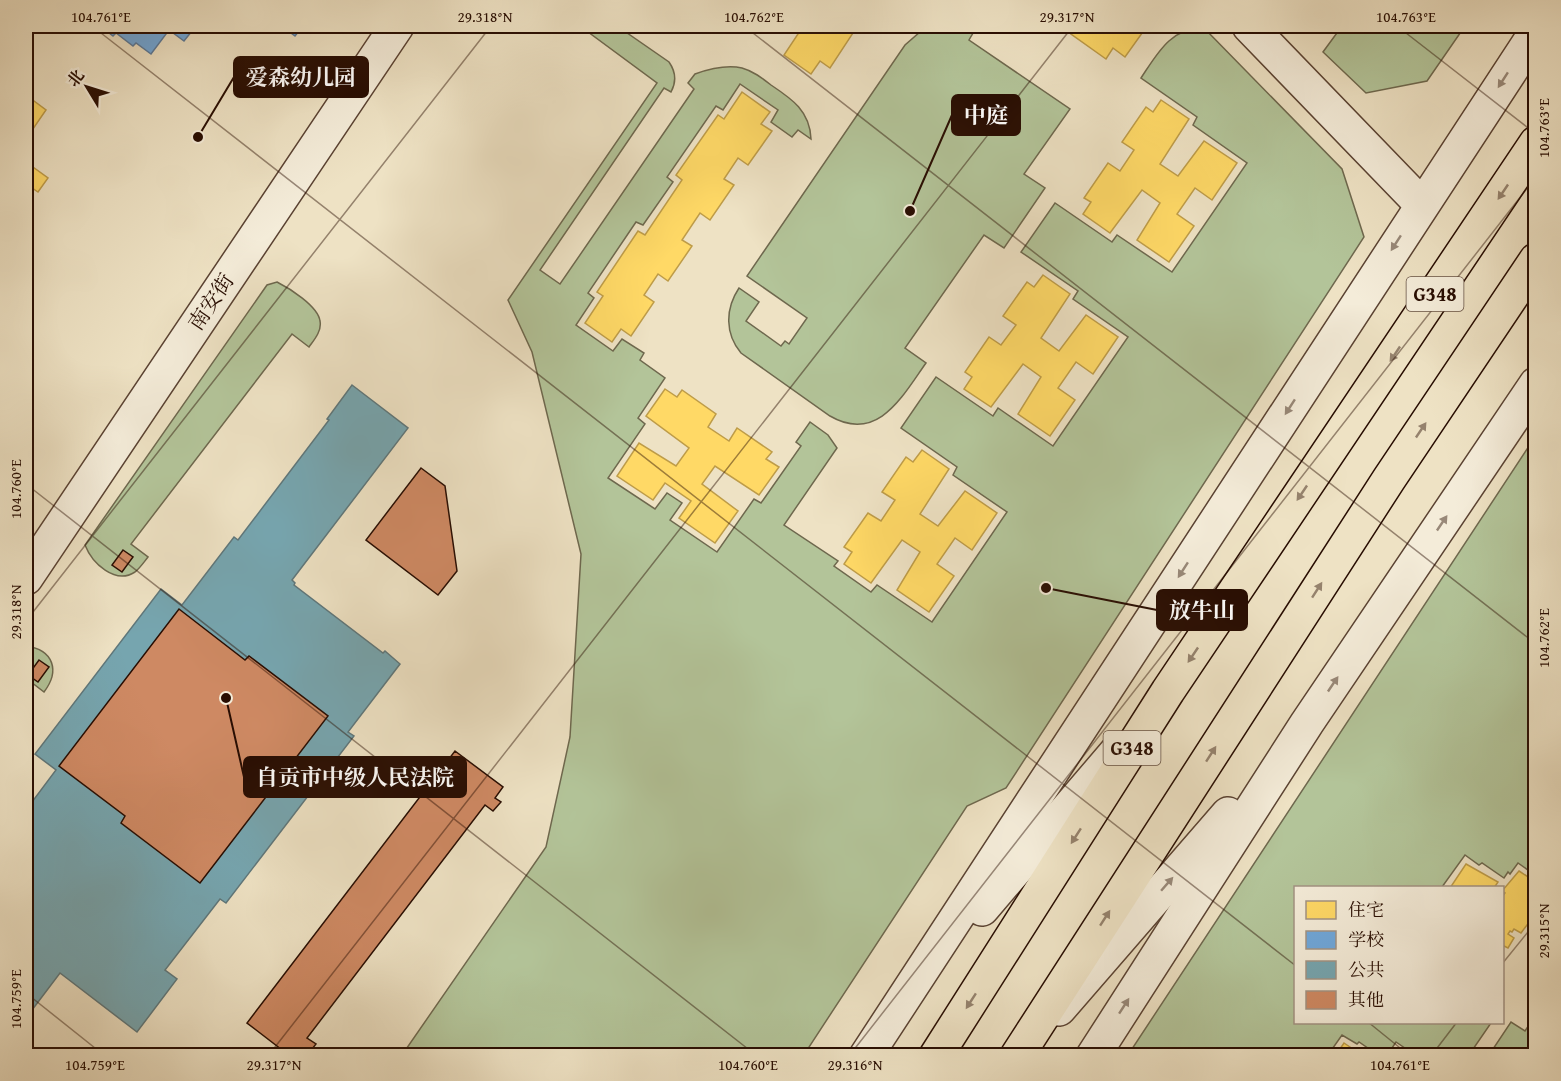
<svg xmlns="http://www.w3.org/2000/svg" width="1561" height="1081" viewBox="0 0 1561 1081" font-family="'Gentium Book Plus','Noto Serif SC',serif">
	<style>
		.green { fill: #b3c499; stroke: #6e684e; stroke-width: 1.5 }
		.homes { fill: #ffd966; stroke: #be9c48; stroke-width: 1.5 }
		.schools { fill: #6fa8dc; stroke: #5a7a9b; stroke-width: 1.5 }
		.public { fill: #76a5af; stroke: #5f777b; stroke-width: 1.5 }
		.building { fill: #ce8963; stroke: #280d02; stroke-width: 1.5 }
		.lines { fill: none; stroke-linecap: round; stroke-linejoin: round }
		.minor-casing { stroke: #5a4232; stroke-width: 36 }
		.highway-casing { stroke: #280d02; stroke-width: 36 }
		.minor { stroke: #f4ecd9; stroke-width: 33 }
		.highway { stroke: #eee2c4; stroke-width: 33 }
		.oneway { fill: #988878 }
		.oneway2 { fill: #95826d }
		.ticks { fill: none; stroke: #280d02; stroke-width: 1.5; stroke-opacity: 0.45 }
		.labels { text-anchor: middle; stroke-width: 6; stroke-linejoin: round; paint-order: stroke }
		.shield { fill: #f4ecd9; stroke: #655042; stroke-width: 1.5 }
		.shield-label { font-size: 20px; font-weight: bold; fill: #280d02 }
		.street-label { font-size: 21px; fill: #280d02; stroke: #f4ecd9 }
		.leader { fill: none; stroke: #280d02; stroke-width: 2 }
		.callout-dot { fill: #280d02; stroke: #f4ecd9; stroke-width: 2 }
		.callout { fill: #280d02; stroke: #280d02; stroke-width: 2 }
		.callout-label { font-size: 22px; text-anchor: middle; font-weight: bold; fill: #fff }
		.neatline { fill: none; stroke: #280d02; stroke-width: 2 }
		.ticks-label { font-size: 15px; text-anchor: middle; fill: #280d02 }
	</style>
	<rect width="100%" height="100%" fill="#eee2c4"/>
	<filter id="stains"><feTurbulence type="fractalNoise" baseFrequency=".00333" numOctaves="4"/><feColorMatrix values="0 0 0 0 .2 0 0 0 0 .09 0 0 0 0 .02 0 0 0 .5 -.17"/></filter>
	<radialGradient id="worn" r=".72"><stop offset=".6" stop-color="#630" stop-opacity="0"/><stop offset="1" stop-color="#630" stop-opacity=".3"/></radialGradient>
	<g class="green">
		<path d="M580 26H617L669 62C676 72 677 81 671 92L664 88 540 270 560 284 694 89 688 83 695 74C709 69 728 65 742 68 753 71 762 78 771 85 792 99 810 111 811 139L798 130 792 137 771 122 778 110 740 84 723 110 716 106 667 177 673 182 643 225 636 222 588 293 594 298 576 325 613 351 622 339 644 353 640 360 665 378 638 418 645 424 608 478 655 509 667 493 682 503 670 520 717 552 754 499 761 503 801 446 796 442 810 422 828 435 837 448 784 525 838 561 834 566 871 592 877 585 932 622 1007 512 953 475 957 467 901 428 936 377 993 416 998 408 1053 446 1128 337 1073 299 1078 291 1021 252 1055 203 1112 242 1117 235 1172 272 1247 163 1193 125 1197 117 1141 78C1157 54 1171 27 1204 28L1342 169 1364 237 1006 788 967 806 809 1047 806 1055 459 1056 454 1052 451 1055H402L546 847 570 737 581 554 532 352 508 300 657 83Z"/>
		<path d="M936 26H956L973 33 969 40 1070 109 1024 174 1045 188 1004 248 984 235 905 348 926 363C903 395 878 444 830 416L741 353C725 334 725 309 739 288L759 302 746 321 781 346 785 341 789 344 807 318 747 276 905 45 920 32Z"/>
		<path d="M1342 26H1465L1427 81 1366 93 1323 52Z"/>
		<path d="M277 282C289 288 318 306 320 321 322 331 314 340 309 347L292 334 131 544 148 557C144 562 140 568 135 572 115 585 92 563 85 545L267 285Z"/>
		<path d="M1535 437V875L1518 863 1510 874 1508 872 1504 878 1482 863 1479 865 1465 855 1442 887 1296 888V1022L1491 1023 1469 1055H1415L1396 1042 1388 1054 1385 1052 1383 1055H1378L1359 1042 1357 1044 1342 1035 1328 1055H1128Z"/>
		<path d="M26 646C54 650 60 671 44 692L27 679 26 681Z"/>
		<path d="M1535 1016V1055H1489L1511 1022 1525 1031Z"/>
	</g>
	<g class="homes">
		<path d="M799 26H844L853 33 830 68 820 61 811 74 784 55 802 28Z"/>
		<path d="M1078 26H1139L1145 29 1125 57 1113 48 1106 59 1071 34Z"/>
		<path d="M742 92 770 112 761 124 772 131 748 165 738 158 724 179 734 185 710 220 700 213 682 240 692 246 668 281 658 274 644 295 654 302 631 336 621 329 612 342 585 323 603 296 597 292 638 231 645 235 682 180 676 175 718 115 724 119Z"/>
		<path d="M26 95 46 110 26 139Z"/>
		<path d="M1161 100 1189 119 1160 164 1178 176 1204 141 1237 163 1212 200 1195 188 1177 214 1194 226 1169 262 1137 240 1160 203 1142 190 1110 233 1083 214 1091 202 1084 198 1108 163 1120 171 1134 150 1122 142 1146 107 1153 112Z"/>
		<path d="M26 162 48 178 38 192 32 188 26 196Z"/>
		<path d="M1043 275 1070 294 1041 338 1059 351 1086 315 1118 337 1093 374 1076 362 1058 388 1075 400 1050 436 1018 414 1041 377 1023 364 991 407 964 389 972 377 965 372 989 337 1001 345 1016 325 1003 316 1027 282 1034 287Z"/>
		<path d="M665 389 677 397 682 390 716 414 708 427 729 441 737 428 772 452 766 459 779 467 759 495 715 466 702 484 738 511 715 543 679 518 691 501 665 483 653 500 617 476 639 443 676 466 689 448 646 416Z"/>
		<path d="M922 450 949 469 920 514 938 526 965 491 997 513 972 550 955 538 937 564 954 576 929 612 897 590 920 552 902 540 871 583 844 564 852 552 844 547 868 513 881 521 895 500 882 492 906 457 913 462Z"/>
		<path d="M1466 864 1498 882 1494 888H1450Z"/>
		<path d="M1519 871 1536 882V902L1533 906 1536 908V913L1521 933 1514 929 1512 932 1510 931 1508 934 1514 938 1508 948 1502 945V897L1505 893 1502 891Z"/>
		<path d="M1344 1043 1359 1053 1360 1051 1367 1056H1335Z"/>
	</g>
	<g class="schools">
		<path d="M100 26H196L184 41 169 30 151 54 136 43 133 46 116 33 113 36Z"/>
		<path d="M273 26H303L295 36 284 28 281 32Z"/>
	</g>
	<path class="public" d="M352 385 408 428 292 580 295 583 294 585 383 653 385 651 400 664 348 732 354 736 226 903 220 899 165 970 177 979 137 1032 60 973 26 1018V810L56 770 35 754 161 589 182 605 234 537 238 540 329 420 327 419Z"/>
	<g class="building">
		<path d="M421 468 445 486 457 571 438 595 366 540Z"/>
		<path d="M123 550 133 557 122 572 112 565Z"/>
		<path d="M179 609 245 660 249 656 328 716 200 883 121 823 125 816 59 766Z"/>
		<path d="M39 660 49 667 38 682 28 675Z"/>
		<path d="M455 751 503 787 495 798 501 802 493 811 485 805 307 1038 316 1044 309 1053 303 1048 297 1056H290L247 1023Z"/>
	</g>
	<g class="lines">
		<g class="minor-casing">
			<g id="minor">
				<path d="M1249 26 1422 205"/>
				<path d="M26 578 397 26"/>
				<path d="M982 909 1118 750"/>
				<path d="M1059 1009 1228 814"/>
				<path d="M866 1056 1536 32"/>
				<path d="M1093 1056 1307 723 1536 384"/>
			</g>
		</g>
		<g class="highway-casing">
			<g id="highway">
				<path d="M936 1056 1168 691 1536 143"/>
				<path d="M1017 1056 1389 479 1536 260"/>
			</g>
		</g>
		<use href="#minor" class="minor"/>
		<use href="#highway" class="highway"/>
	</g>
	<defs><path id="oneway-solid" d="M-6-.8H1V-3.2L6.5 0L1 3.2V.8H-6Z" transform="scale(1.5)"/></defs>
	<g class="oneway">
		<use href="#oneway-solid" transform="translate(1503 80) rotate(123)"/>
		<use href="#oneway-solid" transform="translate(1396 243) rotate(123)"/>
		<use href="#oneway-solid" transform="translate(1290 407) rotate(123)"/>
		<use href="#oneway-solid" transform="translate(1442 523) rotate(-56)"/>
		<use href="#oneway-solid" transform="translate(1183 570) rotate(123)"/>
		<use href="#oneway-solid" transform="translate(1333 684) rotate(-56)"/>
		<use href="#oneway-solid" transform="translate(1167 884) rotate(-49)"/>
		<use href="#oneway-solid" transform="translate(1124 1006) rotate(-57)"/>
	</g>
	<g class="oneway2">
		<use href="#oneway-solid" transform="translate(1503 192) rotate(124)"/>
		<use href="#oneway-solid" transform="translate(1395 354) rotate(124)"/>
		<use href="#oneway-solid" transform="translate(1421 430) rotate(-56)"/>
		<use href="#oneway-solid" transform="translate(1302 493) rotate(124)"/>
		<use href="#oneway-solid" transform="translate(1317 590) rotate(-57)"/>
		<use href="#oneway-solid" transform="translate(1193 655) rotate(124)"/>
		<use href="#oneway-solid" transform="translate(1211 754) rotate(-57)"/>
		<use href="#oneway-solid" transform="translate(1076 836) rotate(123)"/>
		<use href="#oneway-solid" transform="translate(1105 918) rotate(-57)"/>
		<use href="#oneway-solid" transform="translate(971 1001) rotate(123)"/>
	</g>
	<path class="ticks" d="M92 26 1296 966M744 26 1536 644M1397 26 1536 134M26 484 757 1056M26 621 491 26M1502 964 1536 922M26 993 105 1056M1368 1022 1410 1056M268 1056 1073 26M849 1056 1536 177M1431 1056 1457 1022"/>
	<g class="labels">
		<g class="shield">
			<rect x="1406.5" y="277" width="57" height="34" rx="4.5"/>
			<rect x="1103.5" y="731" width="57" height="34" rx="4.5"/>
		</g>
		<g class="shield-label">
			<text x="1435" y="301">G348</text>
			<text x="1132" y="755">G348</text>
		</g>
		<g class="street-label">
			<text transform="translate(211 302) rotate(-56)" y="7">南安街</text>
		</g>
	</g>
	<path class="leader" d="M198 137L234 77M910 211L952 115M1046 588L1157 610M226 698L244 777"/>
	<g class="callout-dot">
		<circle cx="198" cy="137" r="6"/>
		<circle cx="910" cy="211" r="6"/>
		<circle cx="1046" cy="588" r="6"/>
		<circle cx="226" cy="698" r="6"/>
	</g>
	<g class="callout">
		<rect x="234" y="57" width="134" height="40" rx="6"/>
		<rect x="952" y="95" width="68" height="40" rx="6"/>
		<rect x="1157" y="590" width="90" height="40" rx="6"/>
		<rect x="244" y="757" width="222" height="40" rx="6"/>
	</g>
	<g class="callout-label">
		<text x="301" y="85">爱森幼儿园</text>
		<text x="986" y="123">中庭</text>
		<text x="1202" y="618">放牛山</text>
		<text x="355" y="785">自贡市中级人民法院</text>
	</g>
	<rect width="1561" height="1081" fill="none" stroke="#eee2c4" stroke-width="66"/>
	<rect x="1294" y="886" width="210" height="138" fill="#f4ecd9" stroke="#a29383" stroke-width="1.5"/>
	<rect x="1306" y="901" width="30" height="18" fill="#ffd966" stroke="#a29383" stroke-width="1.5"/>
	<text x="1348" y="916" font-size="18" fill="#280d02">住宅</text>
	<rect x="1306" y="931" width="30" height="18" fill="#6fa8dc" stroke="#a29383" stroke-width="1.5"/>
	<text x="1348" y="946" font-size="18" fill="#280d02">学校</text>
	<rect x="1306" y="961" width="30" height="18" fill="#76a5af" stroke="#a29383" stroke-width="1.5"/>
	<text x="1348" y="976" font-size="18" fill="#280d02">公共</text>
	<rect x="1306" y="991" width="30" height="18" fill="#ce8963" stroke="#a29383" stroke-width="1.5"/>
	<text x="1348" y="1006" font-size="18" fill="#280d02">其他</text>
	<g transform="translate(87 87) rotate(308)" stroke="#f4ecd9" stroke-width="4.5" paint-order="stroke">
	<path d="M0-4.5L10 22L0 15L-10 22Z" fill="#280d02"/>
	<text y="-9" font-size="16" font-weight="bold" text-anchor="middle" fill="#280d02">北</text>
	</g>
	<rect x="33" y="33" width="1495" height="1015" class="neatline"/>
	<g class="ticks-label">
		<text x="101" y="22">104.761°E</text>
		<text x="485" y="22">29.318°N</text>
		<text x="754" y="22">104.762°E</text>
		<text x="1067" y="22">29.317°N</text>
		<text x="1406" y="22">104.763°E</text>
		<text transform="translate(1544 128) rotate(-90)" y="5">104.763°E</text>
		<text transform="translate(16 489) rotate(-90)" y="5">104.760°E</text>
		<text transform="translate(16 612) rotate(-90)" y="5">29.318°N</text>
		<text transform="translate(1544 638) rotate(-90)" y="5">104.762°E</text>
		<text transform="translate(1544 931) rotate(-90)" y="5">29.315°N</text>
		<text transform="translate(16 999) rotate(-90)" y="5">104.759°E</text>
		<text x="95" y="1070">104.759°E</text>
		<text x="274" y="1070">29.317°N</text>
		<text x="748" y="1070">104.760°E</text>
		<text x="855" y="1070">29.316°N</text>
		<text x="1400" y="1070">104.761°E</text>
	</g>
	<rect width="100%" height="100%" filter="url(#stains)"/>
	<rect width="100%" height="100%" fill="url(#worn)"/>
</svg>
